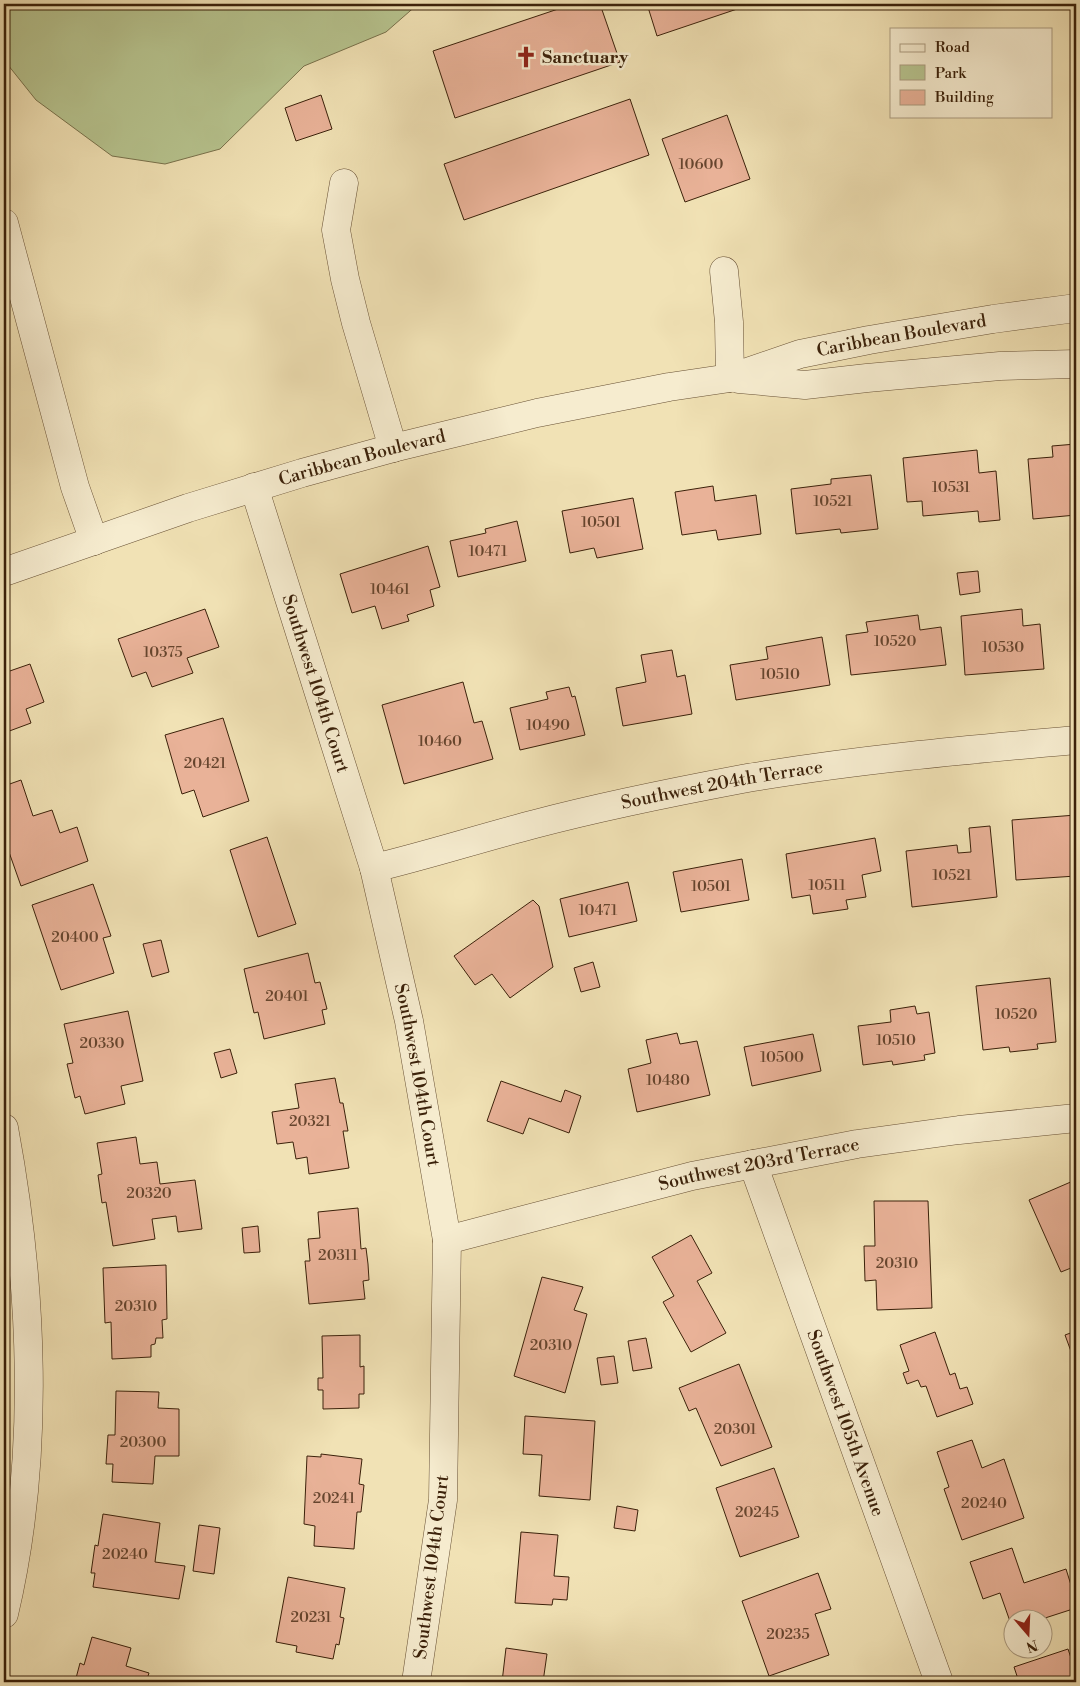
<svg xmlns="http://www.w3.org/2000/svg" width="1080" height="1686" viewBox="0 0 1080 1686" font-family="'Libre Bodoni',serif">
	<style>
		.green { fill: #b7c48f; stroke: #79724c }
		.building { fill: #e9b298; stroke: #3b210a }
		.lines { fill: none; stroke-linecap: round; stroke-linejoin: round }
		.minor-casing { stroke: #685135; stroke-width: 29 }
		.minor { stroke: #f6eccf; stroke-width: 28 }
		.labels { text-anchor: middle; stroke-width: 5; stroke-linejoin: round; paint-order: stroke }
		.number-label { font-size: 15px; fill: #66452e }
		.poi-label { font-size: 18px; font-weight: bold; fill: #3b210a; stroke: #f6eccf; text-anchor: start }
		.street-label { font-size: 18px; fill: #3b210a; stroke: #f6eccf }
	</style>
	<rect width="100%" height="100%" fill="#f1e2b5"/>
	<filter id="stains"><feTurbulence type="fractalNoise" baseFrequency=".004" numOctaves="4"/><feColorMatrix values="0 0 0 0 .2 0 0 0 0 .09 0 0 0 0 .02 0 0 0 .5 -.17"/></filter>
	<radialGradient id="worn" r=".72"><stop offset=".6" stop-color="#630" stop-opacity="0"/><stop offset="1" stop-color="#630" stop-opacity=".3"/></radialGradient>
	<path class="green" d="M4 4H418L386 32 304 66 220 149 165 164 112 156 36 100 4 60Z"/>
	<g class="building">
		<path d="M573 4H600L620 62 455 118 433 51Z"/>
		<path d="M647 4H752L657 36Z"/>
		<path d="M321 95 332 129 296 141 285 108Z"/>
		<path d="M630 99 649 155 464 220 444 164Z"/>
		<path d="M727 115 750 179 685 202 662 139Z"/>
		<path d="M1076 444V515L1033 519 1028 459 1053 457 1052 446Z"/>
		<path d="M977 450 979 473 996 471 1000 520 979 522 978 511 923 516 922 501 907 502 903 458Z"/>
		<path d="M871 475 878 529 841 533 840 529 796 534 791 489 831 484V479Z"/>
		<path d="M713 486 715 501 756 495 761 534 718 540 716 530 682 535 675 492Z"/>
		<path d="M633 498 643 549 597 558 594 548 570 553 562 511Z"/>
		<path d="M517 521 526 561 458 577 450 541 486 533 485 529Z"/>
		<path d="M428 546 440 587 430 590 434 606 407 615 409 621 382 629 375 606 352 613 340 574Z"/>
		<path d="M978 571 980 592 960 595 957 573Z"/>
		<path d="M205 609 219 647 187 658 193 673 152 687 146 672 132 677 118 639Z"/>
		<path d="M1022 609 1023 626 1040 624 1044 669 965 675 961 616Z"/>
		<path d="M918 615 920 630 941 627 946 665 851 675 846 635 868 632 866 622Z"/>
		<path d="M822 637 830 685 736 700 730 665 768 659 766 647Z"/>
		<path d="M672 650 677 677 685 675 692 714 623 726 616 688 646 682 641 655Z"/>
		<path d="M30 664 44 702 26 709 31 723 4 733V673Z"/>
		<path d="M463 682 474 723 482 721 493 759 404 784 382 705Z"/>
		<path d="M569 687 572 697 575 696 585 735 520 750 510 708 548 699 546 692Z"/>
		<path d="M223 718 249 801 203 817 194 790 182 794 165 735Z"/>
		<path d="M21 780 33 816 52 810 60 833 77 827 88 861 21 886 4 838V786Z"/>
		<path d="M1076 815V876L1016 880 1012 820Z"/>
		<path d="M990 826 997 897 912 907 906 851 957 845 958 853 971 852 969 828Z"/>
		<path d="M267 837 296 924 258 937 230 850Z"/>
		<path d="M875 838 881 871 862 875 866 897 846 900 848 909 813 914 810 895 792 898 786 854Z"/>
		<path d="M742 859 749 900 681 912 673 872Z"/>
		<path d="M628 882 637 921 569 937 560 899Z"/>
		<path d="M93 884 111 936 103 938 114 973 61 990 32 905Z"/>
		<path d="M533 900 539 906 553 967 510 998 492 974 475 985 454 956Z"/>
		<path d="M161 940 169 972 152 977 143 944Z"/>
		<path d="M308 953 315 983 320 982 327 1009 322 1010 325 1024 264 1039 258 1012 254 1013 244 969Z"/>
		<path d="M593 962 600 987 581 992 574 968Z"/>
		<path d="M1050 978 1056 1042 1037 1044 1038 1049 1010 1052 1009 1047 983 1050 976 986Z"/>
		<path d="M915 1006 917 1014 929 1012 935 1053 924 1055 925 1060 893 1065 892 1061 863 1065 858 1026 891 1022 890 1010Z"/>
		<path d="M128 1011 143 1081 121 1086 125 1104 85 1114 80 1096 75 1098 67 1064 73 1063 64 1024Z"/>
		<path d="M677 1033 680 1044 697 1041 710 1095 637 1112 628 1069 651 1063 646 1040Z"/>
		<path d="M813 1034 821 1071 752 1086 744 1047Z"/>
		<path d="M230 1049 237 1073 221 1078 214 1053Z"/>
		<path d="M335 1078 340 1103H343L348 1131H343L349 1168 309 1174 307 1157 296 1159 293 1142 277 1144 272 1112 299 1108 295 1084Z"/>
		<path d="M501 1081 561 1102 565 1090 581 1096 569 1133 529 1118 523 1134 487 1121Z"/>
		<path d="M136 1137 140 1164 157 1162 160 1184 195 1180 202 1229 178 1232 176 1216 152 1219 155 1239 113 1246 106 1202 102 1203 98 1175 102 1174 97 1143Z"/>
		<path d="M1073 1181 1076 1188V1222L1072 1224 1076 1234V1266L1061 1272 1029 1200Z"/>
		<path d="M874 1201H928L932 1308 877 1310 876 1280 865 1281 864 1246H875Z"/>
		<path d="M358 1208 361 1249 366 1248 368 1264 369 1280 363 1281 365 1299 309 1304 305 1261H310L308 1239 320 1238 318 1212Z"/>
		<path d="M258 1226 260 1252 244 1253 242 1228Z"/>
		<path d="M691 1235 712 1273 697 1281 726 1333 691 1352 663 1302 674 1296 652 1257Z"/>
		<path d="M166 1265 167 1319 162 1320 163 1338H156L155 1344 151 1345V1357L112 1359 111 1322 105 1323 103 1268Z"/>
		<path d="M542 1277 583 1287 574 1310 587 1314 565 1393 514 1376Z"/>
		<path d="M1076 1331V1365L1065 1335Z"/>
		<path d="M935 1332 950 1375 955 1373 960 1389 967 1387 973 1404 937 1417 926 1386 921 1387 918 1380 907 1384 903 1373 909 1371 900 1345Z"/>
		<path d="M360 1335V1367L364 1366V1394H359V1408L323 1409V1390H318V1378H323L322 1336Z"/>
		<path d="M646 1338 652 1368 633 1371 628 1341Z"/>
		<path d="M614 1356 618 1383 601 1385 597 1358Z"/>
		<path d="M739 1364 772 1447 721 1466 696 1408 689 1411 679 1388Z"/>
		<path d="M116 1391 159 1392 158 1408 179 1409V1456H155L153 1484 112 1482 113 1464H106L108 1435H115Z"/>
		<path d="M525 1416 595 1421 590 1500 539 1496 542 1455 523 1454Z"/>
		<path d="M972 1440 982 1468 1004 1459 1024 1518 962 1540 944 1489 949 1487 937 1452Z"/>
		<path d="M321 1454 362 1459 359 1484 364 1485 361 1512H357L354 1549 314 1546 315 1526 304 1524 307 1456 321 1457Z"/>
		<path d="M774 1468 799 1537 740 1557 716 1488Z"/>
		<path d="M617 1506 638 1510 635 1531 614 1528Z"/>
		<path d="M103 1514 160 1523 155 1562 185 1566 179 1599 93 1587 95 1573H91L95 1545 98 1546Z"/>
		<path d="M199 1525 220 1528 214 1574 193 1571Z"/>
		<path d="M521 1532 558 1535 554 1576 569 1577 567 1600 553 1599 552 1605 515 1603Z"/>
		<path d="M1012 1548 1024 1583 1066 1569 1076 1601V1608L1042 1619 1012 1618V1627L1000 1593 983 1599 970 1562Z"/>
		<path d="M818 1573 831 1609 815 1614 829 1655 769 1676 742 1601Z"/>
		<path d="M288 1577 345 1588 340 1617 344 1618 339 1645 336 1644 333 1659 296 1652 297 1646 276 1642Z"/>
		<path d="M92 1637 131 1648 126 1666 149 1673 146 1682H75L80 1663 84 1665Z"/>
		<path d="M506 1648 547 1654 543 1682H502Z"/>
		<path d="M1068 1649 1076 1673V1682H1019L1014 1667Z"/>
	</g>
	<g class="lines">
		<g class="minor-casing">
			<g id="minor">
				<path d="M344 183 336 230 345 279 356 323 393 448"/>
				<path d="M4 223 75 487 94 541"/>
				<path d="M724 271 729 322 730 378"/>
				<path d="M739 379 805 385 867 378 1000 366 1076 364"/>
				<path id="s1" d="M254 487 374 868 409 1021 447 1240 443 1500 416 1682"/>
				<path id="s2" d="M4 572 188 508 302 473 393 448 537 413 669 387 730 378 800 354 869 340 993 319 1076 308"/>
				<path id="s3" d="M374 868C428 855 481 838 535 824 603 806 673 792 742 779 852 760 964 750 1076 740"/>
				<path d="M4 1128C33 1284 41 1458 4 1614"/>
				<path id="s4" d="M753 1164 939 1682"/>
				<path id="s5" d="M447 1240 692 1176 857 1144 959 1130 1076 1118"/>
			</g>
		</g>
		<use href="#minor" class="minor"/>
	</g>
	<defs>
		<g id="church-bare" transform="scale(1.725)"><path d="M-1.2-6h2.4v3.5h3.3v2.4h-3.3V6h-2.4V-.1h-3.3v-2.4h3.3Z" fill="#8f2418" stroke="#f6eccf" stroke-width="2.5" paint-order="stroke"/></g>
	</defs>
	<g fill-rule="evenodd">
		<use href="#church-bare" x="526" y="57"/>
	</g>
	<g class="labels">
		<g class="number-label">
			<text x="701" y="169">10600</text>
			<text x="951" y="492">10531</text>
			<text x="833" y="506">10521</text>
			<text x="601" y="527">10501</text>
			<text x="488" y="556">10471</text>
			<text x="390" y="594">10461</text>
			<text x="895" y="646">10520</text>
			<text x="1003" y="652">10530</text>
			<text x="163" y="657">10375</text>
			<text x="780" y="679">10510</text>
			<text x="548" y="730">10490</text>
			<text x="440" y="746">10460</text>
			<text x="205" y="768">20421</text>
			<text x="952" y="880">10521</text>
			<text x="827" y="890">10511</text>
			<text x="711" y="891">10501</text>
			<text x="598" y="915">10471</text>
			<text x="75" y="942">20400</text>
			<text x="287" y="1001">20401</text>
			<text x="1016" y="1019">10520</text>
			<text x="896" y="1045">10510</text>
			<text x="102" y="1048">20330</text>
			<text x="782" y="1062">10500</text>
			<text x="668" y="1085">10480</text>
			<text x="310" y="1126">20321</text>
			<text x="149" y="1198">20320</text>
			<text x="338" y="1260">20311</text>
			<text x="897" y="1268">20310</text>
			<text x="136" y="1311">20310</text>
			<text x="551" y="1350">20310</text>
			<text x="735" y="1434">20301</text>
			<text x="143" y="1447">20300</text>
			<text x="334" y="1503">20241</text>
			<text x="984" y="1508">20240</text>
			<text x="757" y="1517">20245</text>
			<text x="125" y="1559">20240</text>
			<text x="311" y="1622">20231</text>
			<text x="788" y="1639">20235</text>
		</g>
		<g class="poi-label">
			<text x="542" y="63">Sanctuary</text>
		</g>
		<g class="street-label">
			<text dy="6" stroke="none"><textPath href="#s2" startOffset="930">Caribbean Boulevard</textPath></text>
			<text dy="6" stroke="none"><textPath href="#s2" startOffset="376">Caribbean Boulevard</textPath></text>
			<text dy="6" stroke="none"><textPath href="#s1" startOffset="206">Southwest 104th Court</textPath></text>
			<text dy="6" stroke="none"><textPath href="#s3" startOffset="358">Southwest 204th Terrace</textPath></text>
			<text dy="6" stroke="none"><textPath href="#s1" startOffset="611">Southwest 104th Court</textPath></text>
			<text dy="6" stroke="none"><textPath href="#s5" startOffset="321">Southwest 203rd Terrace</textPath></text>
			<text dy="6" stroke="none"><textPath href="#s4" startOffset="275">Southwest 105th Avenue</textPath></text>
			<text transform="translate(431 1567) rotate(-83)" y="6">Southwest 104th Court</text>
		</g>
	</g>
	<rect width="1080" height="1686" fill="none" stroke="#f1e2b5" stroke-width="20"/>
	<rect x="5" y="5" width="1070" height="1676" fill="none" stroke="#3b210a" stroke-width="2.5"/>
	<rect x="10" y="10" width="1060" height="1666" fill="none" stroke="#3b210a"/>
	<rect x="890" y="28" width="162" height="90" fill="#f6eccf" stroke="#ab9b80"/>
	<rect x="900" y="44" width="25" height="8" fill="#f6eccf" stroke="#ab9b80"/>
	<text x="935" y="52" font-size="15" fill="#3b210a">Road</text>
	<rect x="900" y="65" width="25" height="15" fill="#b7c48f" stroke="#ab9b80"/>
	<text x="935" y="78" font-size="15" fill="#3b210a">Park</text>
	<rect x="900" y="90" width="25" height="15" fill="#e9b298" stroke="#ab9b80"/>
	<text x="935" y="102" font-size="15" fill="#3b210a">Building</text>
	<g transform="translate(1028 1634) rotate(161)"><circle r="24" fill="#f6eccf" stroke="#ab9b80"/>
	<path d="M0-4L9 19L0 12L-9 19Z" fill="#8f2418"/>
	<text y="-8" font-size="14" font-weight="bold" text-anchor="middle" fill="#3b210a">N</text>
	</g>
	<rect width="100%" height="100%" filter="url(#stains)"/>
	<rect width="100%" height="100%" fill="url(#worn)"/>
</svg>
